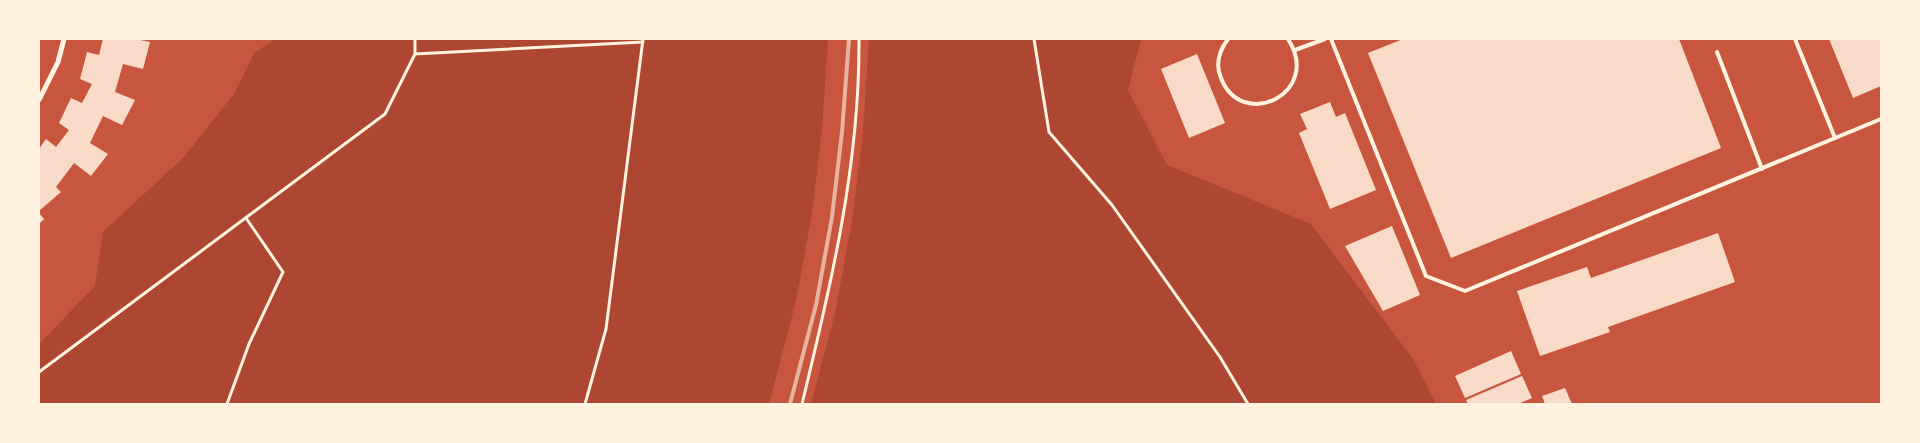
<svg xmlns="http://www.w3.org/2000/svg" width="1920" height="443" viewBox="0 0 1920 443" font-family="Lora,serif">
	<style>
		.green { fill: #ae4732 }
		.building { fill: #f7dbc8 }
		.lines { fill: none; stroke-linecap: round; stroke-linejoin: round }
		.path { stroke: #fff3e0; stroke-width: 3 }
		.service { stroke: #fff3e0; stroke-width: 4 }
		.minor { stroke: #fff3e0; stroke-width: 5 }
		.rail { stroke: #e9b49f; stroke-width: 4 }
	</style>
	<rect width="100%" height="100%" fill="#c8553d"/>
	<g class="green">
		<path d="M275 39H828L822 130 812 214 796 301 769 404H39V344L95 286 103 232 184 157 234 94 254 53Z"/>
		<path d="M869 39H1141L1128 90 1167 165 1311 224 1413 359 1436 404H811L836 309 852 220 863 134Z"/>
	</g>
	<g class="building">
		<path d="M103 39H135L150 42 143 69 123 64 115 92 135 100 122 125 103 116 90 143 108 154 91 176 74 163 56 187 61 192 39 211V149L46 139 56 147 69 130 59 123 71 98 82 103 92 84 80 79 87 52 99 55Z"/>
		<path d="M1403 39H1679L1721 148 1451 258 1368 53Z"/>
		<path d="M1829 39H1881V86L1853 98Z"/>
		<path d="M1197 54 1225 123 1189 138 1161 69Z"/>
		<path d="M1330 102 1336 117 1345 113 1376 190 1330 209 1299 133 1307 129 1300 114Z"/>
		<path d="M39 213 44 219 39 224Z"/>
		<path d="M1392 226 1420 295 1383 311 1345 246Z"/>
		<path d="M1718 233 1735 282 1608 327 1610 332 1540 356 1517 291 1587 267 1591 278Z"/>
		<path d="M1511 351 1521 374 1465 398 1455 376Z"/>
		<path d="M1522 376 1532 398 1518 404H1468L1466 400Z"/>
		<path d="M1565 388 1572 404H1545L1542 396Z"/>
	</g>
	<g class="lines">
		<g class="path">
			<path d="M1034 39 1049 132 1112 205 1220 357 1248 404"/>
			<path d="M415 54 643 42"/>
			<path d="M39 372 385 114 415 54V39"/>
			<path d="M227 404 249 344 283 272 246 218"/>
			<path d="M585 404 606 329 643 39"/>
			<path d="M802 404C831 285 860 163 859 39"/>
		</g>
		<g class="service">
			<path d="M1228 39C1219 51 1215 64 1221 78 1242 132 1323 93 1288 39"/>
			<path d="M1331 39 1426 276 1465 291 1881 119"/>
			<path d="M1795 39 1835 138"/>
			<path d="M1295 50 1325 39"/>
			<path d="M1717 52 1762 169"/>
		</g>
		<path class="minor" d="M39 100 58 62 64 39"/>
		<path class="rail" d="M790 404 816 305 832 217 842 132 849 39"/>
	</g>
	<rect width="1920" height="443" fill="none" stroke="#fff3e0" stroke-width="80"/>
</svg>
